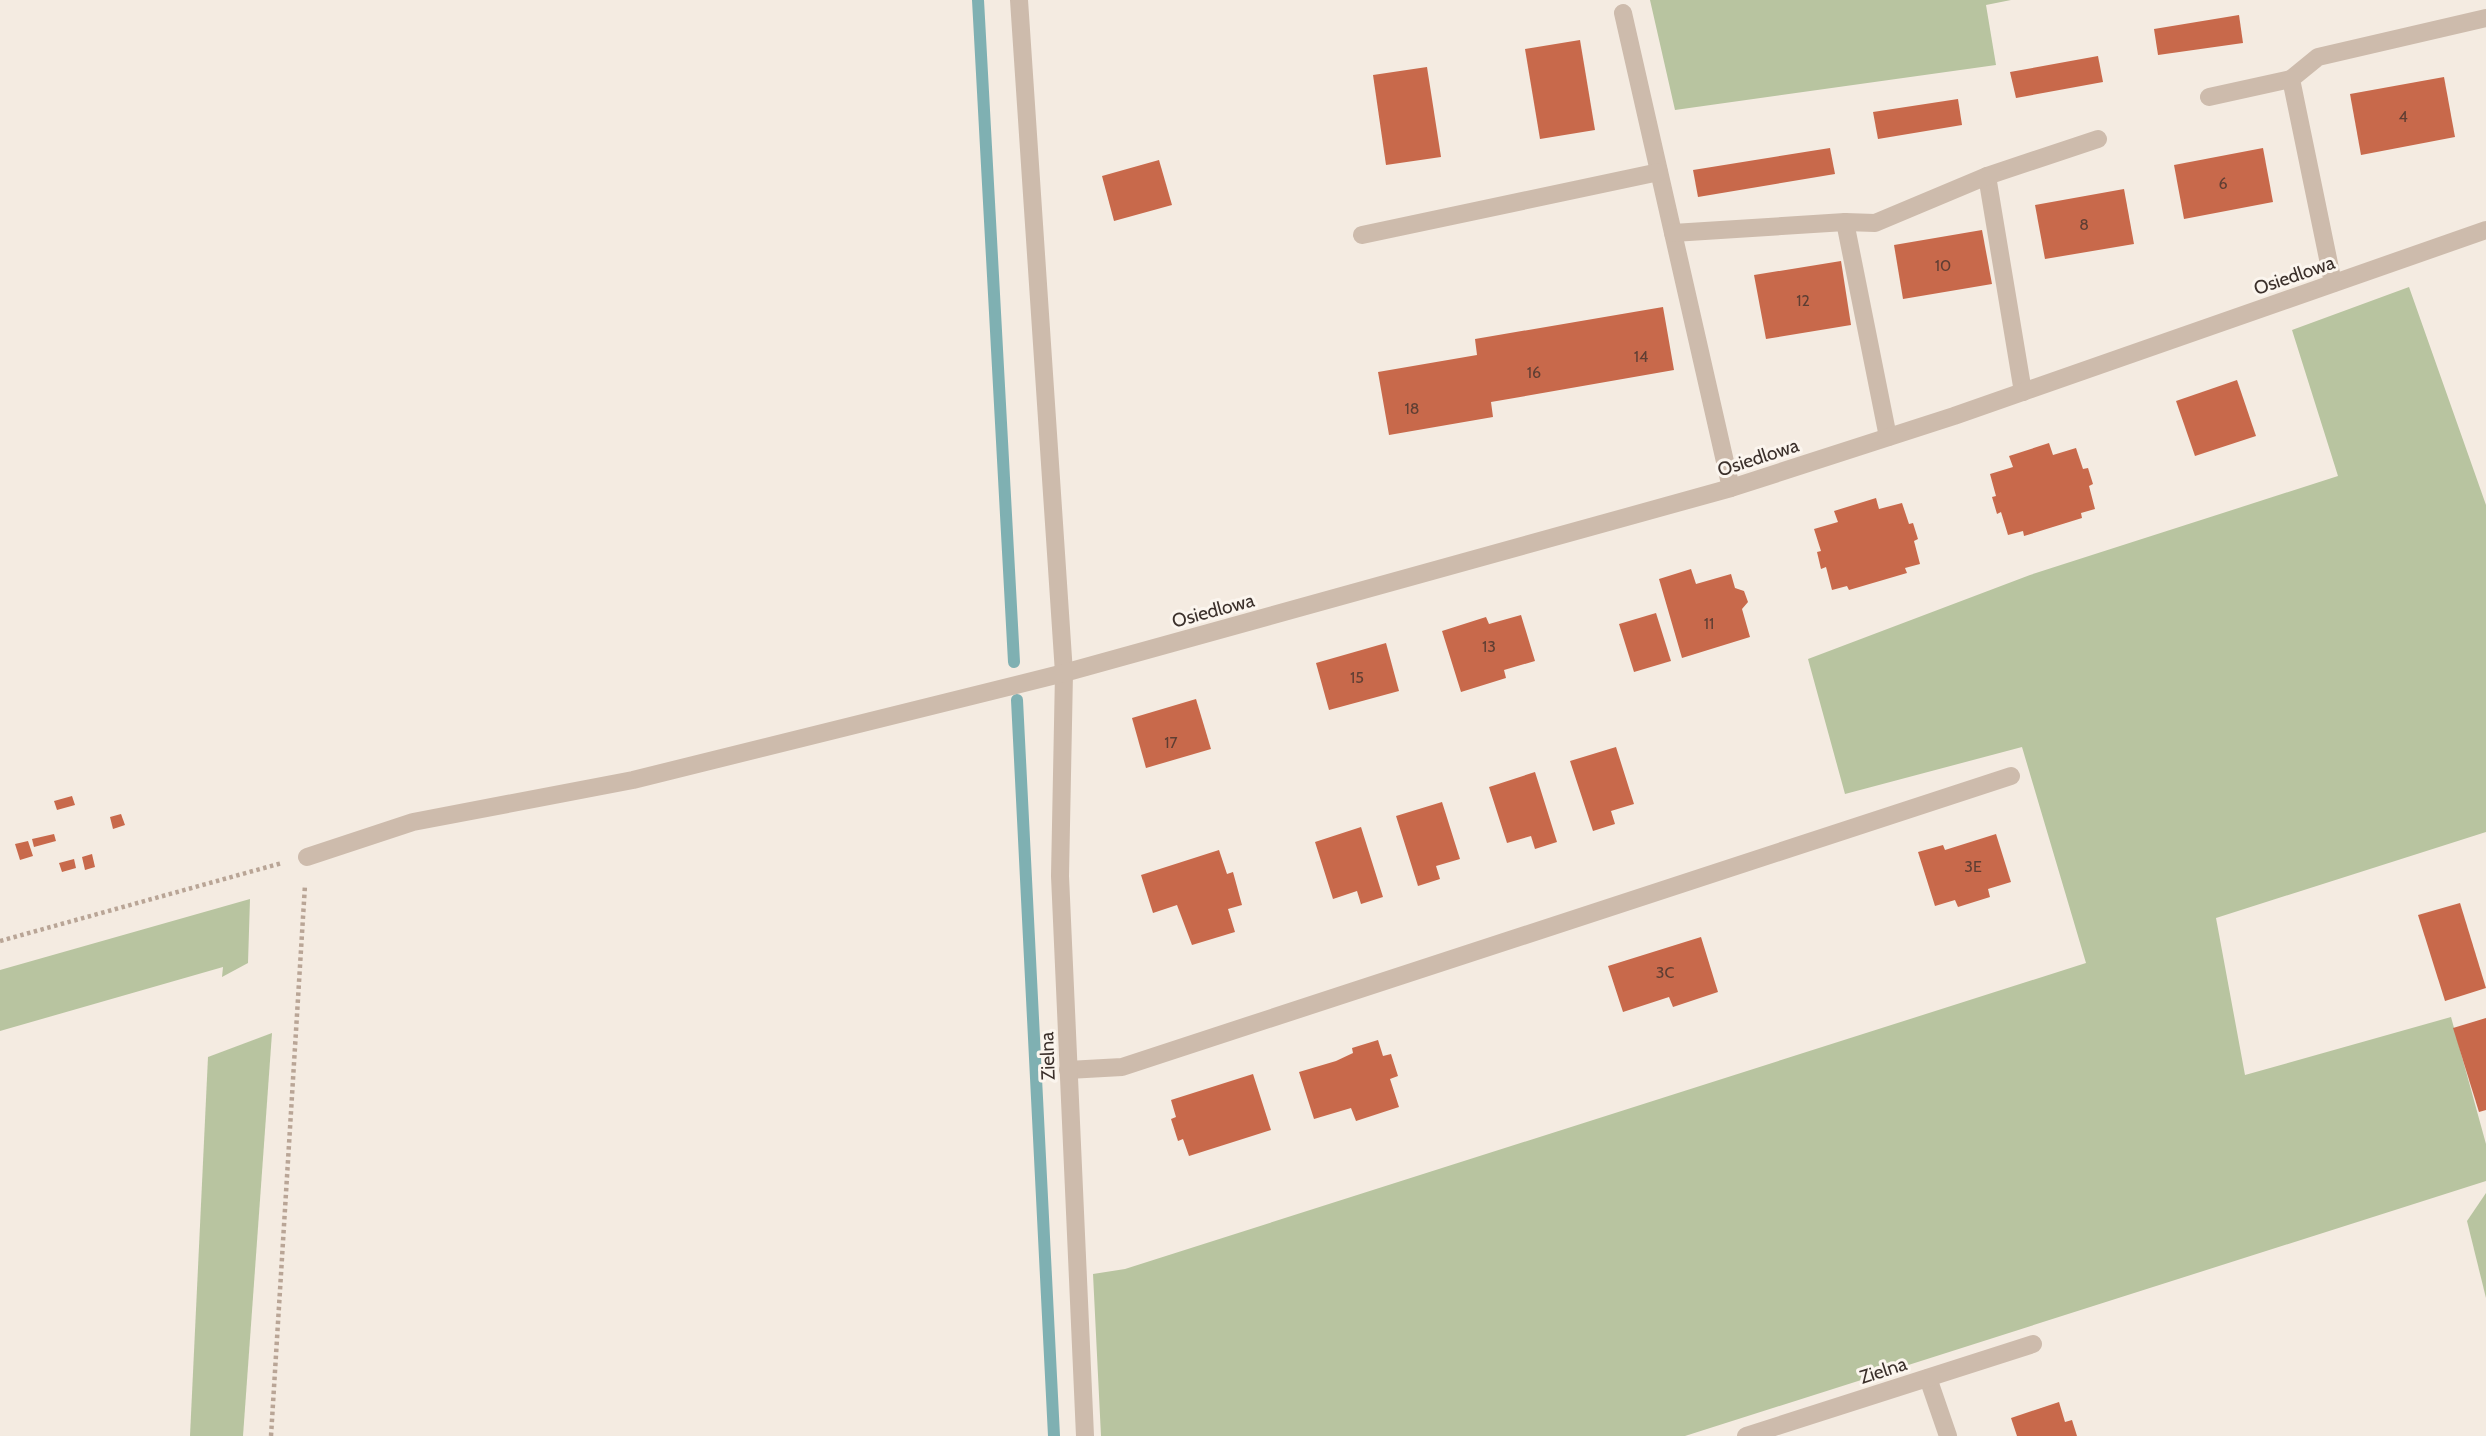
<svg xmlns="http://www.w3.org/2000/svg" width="2486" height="1436" viewBox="0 0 2486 1436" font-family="Cabin,sans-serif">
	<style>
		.green { fill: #b8c4a0 }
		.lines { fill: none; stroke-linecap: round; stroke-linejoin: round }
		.stream { stroke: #7fb0b2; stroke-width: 12 }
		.building { fill: #c8694b }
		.path { stroke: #b9a596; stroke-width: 4.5; stroke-dasharray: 3.5 3.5; stroke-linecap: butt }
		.service { stroke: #cdbbac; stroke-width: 18 }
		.minor { stroke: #cdbbac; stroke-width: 18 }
		.labels { text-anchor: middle; stroke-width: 6; stroke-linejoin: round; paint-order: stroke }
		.number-label { font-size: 16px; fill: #5e3e33 }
		.street-label { font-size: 19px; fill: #3b302b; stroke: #fbf5ee }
	</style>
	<rect width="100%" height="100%" fill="#f4ebe1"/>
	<g class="green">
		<path d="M1650 0H2011L1986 5 1996 65 1675 110Z"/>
		<path d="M2409 287 2486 505V832L2216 918 2245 1075 2451 1017 2486 1144V1181L1685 1436H1101L1093 1274 1125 1269 2086 963 2022 747 1845 794 1808 659 2030 575 2338 476 2292 330Z"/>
		<path d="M250 899 248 963 222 977 223 967 0 1031V970Z"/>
		<path d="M272 1033 243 1436H190L208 1057Z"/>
		<path d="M2486 1193V1298L2467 1221Z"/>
	</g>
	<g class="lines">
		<g class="stream">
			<path d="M978 0 1014 662"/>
			<path d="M1017 700 1054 1436"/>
		</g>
	</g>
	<g class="building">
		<path d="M2239 15 2243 43 2158 55 2154 29Z"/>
		<path d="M1580 40 1595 130 1540 139 1525 49Z"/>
		<path d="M2098 56 2103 82 2016 98 2010 72Z"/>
		<path d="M1427 67 1441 157 1386 165 1373 75Z"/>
		<path d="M2444 77 2455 137 2361 155 2350 94Z"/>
		<path d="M1958 99 1962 125 1878 139 1873 112Z"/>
		<path d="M1830 148 1835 174 1698 197 1693 170Z"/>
		<path d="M2263 148 2273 202 2184 219 2174 165Z"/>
		<path d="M1159 160 1172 205 1114 221 1102 176Z"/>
		<path d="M2124 189 2134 244 2045 259 2035 205Z"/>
		<path d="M1982 230 1992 284 1903 299 1894 245Z"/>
		<path d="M1841 261 1851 325 1766 339 1754 275Z"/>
		<path d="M1663 307 1674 370 1491 402 1493 417 1389 435 1378 372 1477 355 1475 339Z"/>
		<path d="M2237 380 2256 436 2195 456 2176 401Z"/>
		<path d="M2049 443 2053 455 2076 448 2083 469 2088 468 2093 484 2089 486 2095 509 2081 513 2082 518 2024 536 2023 531 2008 535 2001 512 1997 514 1992 497 1996 496 1990 474 2013 467 2009 456Z"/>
		<path d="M1876 498 1879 509 1902 503 1909 524 1913 523 1918 539 1914 541 1920 564 1905 568 1907 573 1849 590 1847 586 1832 590 1826 567 1821 569 1817 552 1821 551 1814 529 1838 522 1834 511Z"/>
		<path d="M1691 569 1696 584 1731 574 1735 588 1744 591 1748 602 1742 609 1750 637 1682 658 1659 579Z"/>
		<path d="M1656 613 1671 661 1634 672 1619 624Z"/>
		<path d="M1521 615 1535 661 1504 670 1506 678 1461 692 1442 631 1486 617 1489 624Z"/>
		<path d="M1386 643 1399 691 1329 710 1316 663Z"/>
		<path d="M1196 699 1211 749 1146 768 1132 718Z"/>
		<path d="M1616 747 1634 804 1611 811 1615 824 1593 831 1570 761Z"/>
		<path d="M1535 772 1557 842 1535 849 1531 836 1507 843 1489 787Z"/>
		<path d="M72 796 75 805 57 810 54 801Z"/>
		<path d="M1442 802 1460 859 1436 866 1440 879 1418 886 1396 816Z"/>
		<path d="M121 814 125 825 113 829 110 817Z"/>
		<path d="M1361 827 1383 897 1361 904 1357 891 1333 899 1315 842Z"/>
		<path d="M54 834 56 841 34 847 32 839Z"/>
		<path d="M1996 834 2011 882 1988 889 1990 897 1958 907 1955 900 1935 906 1918 852 1943 845 1945 850Z"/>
		<path d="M28 841 33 856 20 860 15 844Z"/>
		<path d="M1219 850 1227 874 1233 872 1242 905 1228 909 1235 932 1192 945 1177 905 1153 913 1141 875Z"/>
		<path d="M92 854 95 867 85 870 82 857Z"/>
		<path d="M74 859 76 868 62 872 59 863Z"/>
		<path d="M2460 903 2486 988 2445 1001 2418 915Z"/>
		<path d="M1701 937 1718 992 1673 1007 1669 997 1623 1012 1608 966Z"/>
		<path d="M2486 1018V1110L2479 1112 2453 1028Z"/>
		<path d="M1378 1040 1383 1056 1391 1054 1398 1076 1390 1079 1399 1107 1356 1121 1351 1108 1314 1119 1299 1072 1336 1061 1353 1053 1352 1048Z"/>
		<path d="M1253 1074 1271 1130 1189 1156 1183 1139 1178 1141 1171 1119 1176 1117 1171 1100Z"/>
		<path d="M2059 1402 2065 1422 2072 1420 2077 1436H2017L2011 1418Z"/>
	</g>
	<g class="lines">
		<g class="path">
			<path d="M0 941 282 863"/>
			<path d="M271 1436 305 885"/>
		</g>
		<g class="service">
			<path d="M1019 0 1064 673"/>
			<path d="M1623 13 1731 488"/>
			<path d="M2209 97 2291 79"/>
			<path d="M1987 176 2023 392"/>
			<path d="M1845 222 1888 437"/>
			<path d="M1673 233 1845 222 1875 223 1987 176 2098 139"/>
			<path d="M1362 235 1659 172"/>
			<path d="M2333 283 2291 79 2318 57 2486 18"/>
			<path d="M1068 1070 1122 1067 2011 776"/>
			<path d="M1928 1378 1948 1436"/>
		</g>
		<g class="minor">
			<path d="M1064 673 1060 876 1085 1436"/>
			<path d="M307 857 413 822 633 780 1064 673 1731 488 1954 416 2486 230"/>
			<path d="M1746 1436 2033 1344"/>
		</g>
	</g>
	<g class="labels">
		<g class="number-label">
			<text x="2403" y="122">4</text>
			<text x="2223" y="189">6</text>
			<text x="2084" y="230">8</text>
			<text x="1943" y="271">10</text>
			<text x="1803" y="306">12</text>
			<text x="1641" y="362">14</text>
			<text x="1534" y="378">16</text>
			<text x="1412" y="414">18</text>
			<text x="1709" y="629">11</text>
			<text x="1489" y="652">13</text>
			<text x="1357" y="683">15</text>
			<text x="1171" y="748">17</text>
			<text x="1973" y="872">3E</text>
			<text x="1665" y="978">3C</text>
		</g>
		<g class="street-label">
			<text transform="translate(2294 275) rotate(-19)" y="7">Osiedlowa</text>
			<text transform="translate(1758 457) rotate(-18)" y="7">Osiedlowa</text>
			<text transform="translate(1213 610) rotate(-15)" y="7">Osiedlowa</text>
			<text transform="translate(1047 1056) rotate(-92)" y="7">Zielna</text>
			<text transform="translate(1883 1370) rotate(-18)" y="7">Zielna</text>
		</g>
	</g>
</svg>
